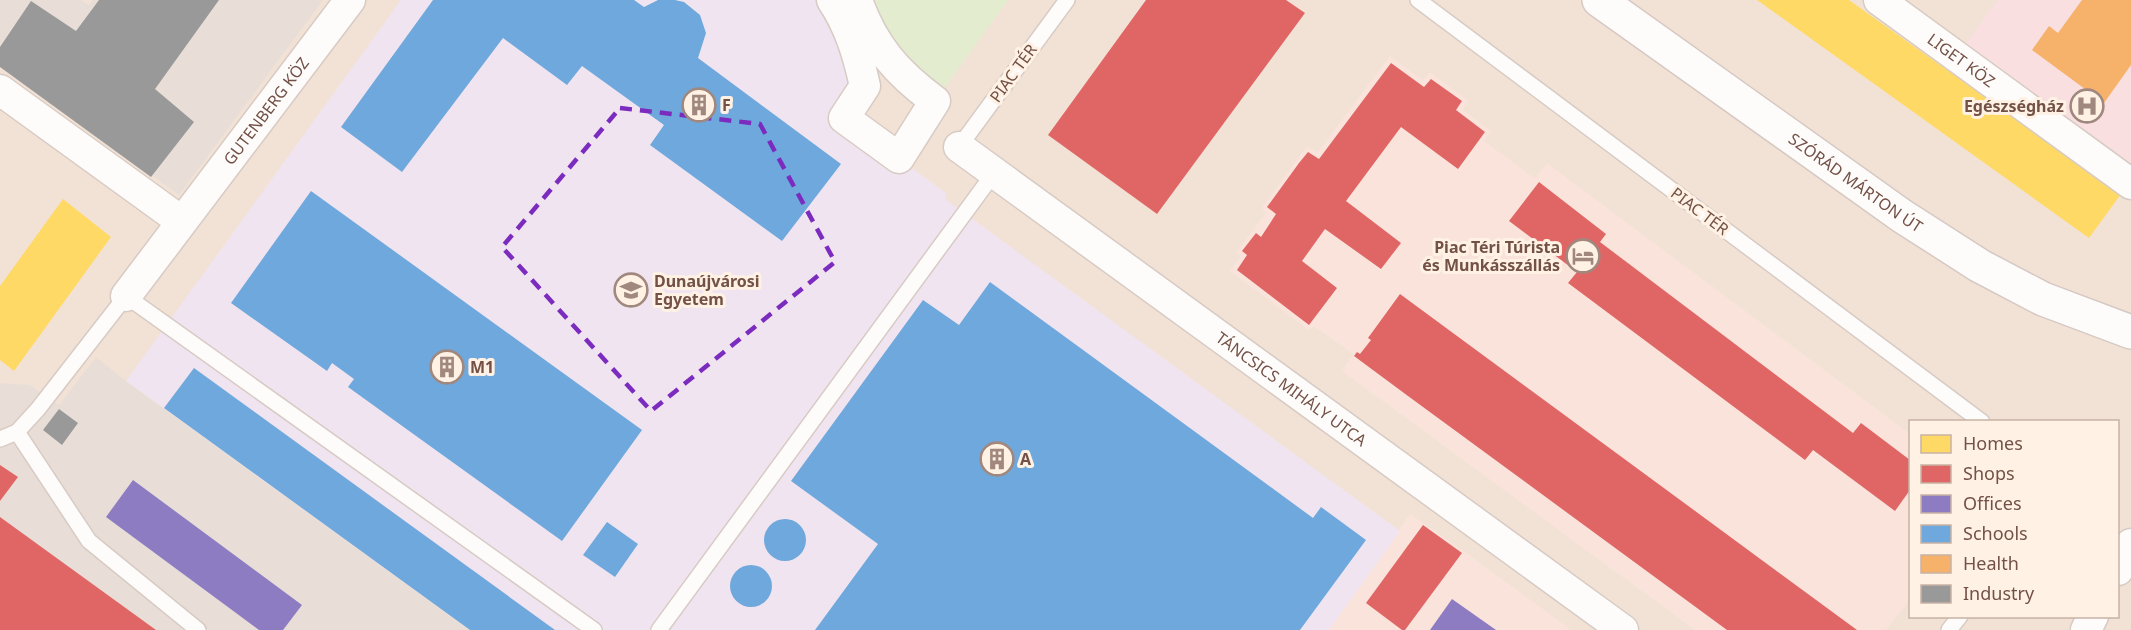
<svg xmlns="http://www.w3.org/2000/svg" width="2131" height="630" viewBox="0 0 2131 630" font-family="'Noto Sans',sans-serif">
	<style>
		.residential { fill: #f2e2d5; fill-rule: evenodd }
		.commercial { fill: #fae3db }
		.industrial { fill: #e8ded7 }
		.education { fill: #f0e4f0 }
		.medical { fill: #f9dfe0 }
		.green { fill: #e4ecd0 }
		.homes { fill: #ffd966 }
		.shops { fill: #e06666 }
		.offices { fill: #8e7cc3 }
		.schools { fill: #6fa8dc }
		.health { fill: #f6b26b }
		.industry { fill: #999 }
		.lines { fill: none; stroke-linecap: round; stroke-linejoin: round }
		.lane-casing { stroke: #d7cbc4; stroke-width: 18 }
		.street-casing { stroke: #d7cbc4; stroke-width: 33 }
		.secondary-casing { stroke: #d6c9c3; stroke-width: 36 }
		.lane { stroke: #fefcfb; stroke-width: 15 }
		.street { stroke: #fefcfb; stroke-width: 30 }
		.secondary { stroke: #fefcfb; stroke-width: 33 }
		.marked { fill: none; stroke: #7b2cbf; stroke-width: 4.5; stroke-dasharray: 12 8; stroke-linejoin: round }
		.labels { text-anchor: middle; stroke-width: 6; stroke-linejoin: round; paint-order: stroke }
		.street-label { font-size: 16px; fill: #735146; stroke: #fff2e5 }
		.poi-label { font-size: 16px; font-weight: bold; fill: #735146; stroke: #fff2e5; text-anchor: start }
	</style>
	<rect width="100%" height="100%" fill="#f6eee6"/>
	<path class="residential" d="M0 0H2131V630H0ZM1910 422H2118V616H1910Z"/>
	<g class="commercial">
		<path d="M1390 56 1423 81 1430 72 1468 101 1463 110 1491 131 1484 141 1535 179 1547 163 1910 434V600L1886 630H1695L1342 371 1353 354 1314 326 1309 330 1230 271 1241 256 1236 253 1266 213 1262 208 1307 146 1318 152Z"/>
		<path d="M1410 514 1472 557 1571 630H1329Z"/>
	</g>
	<g class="industrial">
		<path d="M0 0H81L89 5 93 0H323L179 195 0 65Z"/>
		<path d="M96 357 126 381 469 630H0V383L30 385 59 405Z"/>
	</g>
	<path class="education" d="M401 0H832L856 48 844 118 947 194 945 199 1400 531 1329 630H470L126 381Z"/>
	<path class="medical" d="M1998 0H2131V164L2128 168 1962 49Z"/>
	<path class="green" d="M857 0H1008L935 101Z"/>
	<g class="homes">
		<path d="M1757 0H1849L2121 194 2089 238Z"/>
		<path d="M63 199 111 237 14 371 0 360V286Z"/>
	</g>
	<g class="shops">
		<path d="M1146 0H1286L1305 13 1157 214 1048 135Z"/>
		<path d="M1391 63 1424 87 1431 79 1462 101 1456 110 1485 132 1458 169 1401 127 1346 201 1401 243 1381 269 1325 229 1302 261 1337 288 1309 325 1237 270 1247 255 1242 251 1256 233 1261 237 1276 214 1267 207 1299 163 1308 152 1319 159Z"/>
		<path d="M1539 182 1606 234 1600 242 1853 433 1861 423 1910 460V490L1895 511 1813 450 1805 460 1568 283 1577 272 1509 221Z"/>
		<path d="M1400 294 1857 630H1727L1408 396 1354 356 1357 352 1360 354 1371 340 1368 338Z"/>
		<path d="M0 465 18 477 0 501Z"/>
		<path d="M0 517 156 630H0Z"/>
		<path d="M1423 525 1462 553 1405 630H1402L1366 603Z"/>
	</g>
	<g class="offices">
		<path d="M133 480 302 605 283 630H259L106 517Z"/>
		<path d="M1452 599 1496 630H1430Z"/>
	</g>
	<g class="schools">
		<path d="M433 0H634L644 7 658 0H675L684 2 700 15 706 33 698 58 841 164 782 241 650 145 664 125 582 66 567 85 503 38 402 172 341 127Z"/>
		<path d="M311 191 642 430 562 541 348 387 354 379 332 363 327 371 231 303Z"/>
		<path d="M990 282 1313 518 1321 507 1366 540 1300 630H815L878 544 791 481 923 300 959 325Z"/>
		<path d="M194 368 555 630H470L164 408Z"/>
		<circle cx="785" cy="540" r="21"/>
		<path d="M607 522 638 544 615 577 583 555Z"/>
		<circle cx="751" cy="586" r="21"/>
	</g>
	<path class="health" d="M2082 0H2131V65L2104 103 2032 50 2049 26 2058 33Z"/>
	<g class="industry">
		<path d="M99 0H219L155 89 194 122 151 177 0 67V47L31 1 76 31Z"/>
		<path d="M59 409 78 423 62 445 43 430Z"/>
	</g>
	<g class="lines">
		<g class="lane-casing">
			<g id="lane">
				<path d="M1418 0 1982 422"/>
				<path d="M959 147 1067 0"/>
				<path d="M17 432 89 541 198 630"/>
				<path d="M0 439 17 432 38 409 126 296 594 630"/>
				<path d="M659 630 994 173"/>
				<path d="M1949 630 1960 616"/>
			</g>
		</g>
		<g class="street-casing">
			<g id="street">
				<path d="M832 0C850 27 858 55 865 86L844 118 899 158 935 101C897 73 873 46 857 0"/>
				<path id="s1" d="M1879 0 2131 184"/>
				<path d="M0 90 181 221"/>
				<path id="s2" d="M959 147 1623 630"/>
				<path id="s3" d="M126 296 350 0"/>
				<path d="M2118 570 2131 544"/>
				<path d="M2086 630 2093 616"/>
			</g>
		</g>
		<g class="secondary-casing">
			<g id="secondary">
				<path id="s4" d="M1599 0 1902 216 1980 266 2043 299 2131 332"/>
			</g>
		</g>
		<use href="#lane" class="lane"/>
		<use href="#street" class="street"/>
		<use href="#secondary" class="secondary"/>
	</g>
	<path class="marked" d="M620 108 760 124 835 262 651 411 502 247Z"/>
	<defs>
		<g id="building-ring" transform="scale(1.725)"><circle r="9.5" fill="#fff2e5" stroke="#a1887e" stroke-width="1.5"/><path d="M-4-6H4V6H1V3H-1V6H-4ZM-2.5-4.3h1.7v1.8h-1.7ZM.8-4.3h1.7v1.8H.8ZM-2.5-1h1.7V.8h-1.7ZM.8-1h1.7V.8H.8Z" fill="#a1887e"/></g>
		<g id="hospital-ring" transform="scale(1.725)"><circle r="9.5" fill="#fff2e5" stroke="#a1887e" stroke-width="1.5"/><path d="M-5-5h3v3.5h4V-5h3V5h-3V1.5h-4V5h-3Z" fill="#a1887e"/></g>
		<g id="hotel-ring" transform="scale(1.725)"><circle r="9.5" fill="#fff2e5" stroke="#a1887e" stroke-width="1.5"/><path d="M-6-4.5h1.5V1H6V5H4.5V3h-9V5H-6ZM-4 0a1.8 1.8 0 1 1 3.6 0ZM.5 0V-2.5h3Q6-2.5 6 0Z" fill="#a1887e"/></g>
		<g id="university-ring" transform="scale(1.725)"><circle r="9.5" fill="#fff2e5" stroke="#a1887e" stroke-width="1.5"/><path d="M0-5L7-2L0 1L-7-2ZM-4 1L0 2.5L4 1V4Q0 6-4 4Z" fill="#a1887e"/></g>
	</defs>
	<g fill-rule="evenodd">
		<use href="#building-ring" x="699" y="105"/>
		<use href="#hospital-ring" x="2087" y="106"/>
		<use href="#hotel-ring" x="1583" y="256"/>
		<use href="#university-ring" x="631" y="290"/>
		<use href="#building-ring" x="447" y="367"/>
		<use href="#building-ring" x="997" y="459"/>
	</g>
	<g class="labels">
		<g class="street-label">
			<text dy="6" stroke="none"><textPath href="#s1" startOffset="102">LIGET KÖZ</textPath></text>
			<text transform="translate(1013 73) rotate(-54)" y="6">PIAC TÉR</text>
			<text dy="6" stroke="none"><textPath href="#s3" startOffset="232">GUTENBERG KÖZ</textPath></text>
			<text dy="6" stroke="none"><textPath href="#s4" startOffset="315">SZÓRÁD MÁRTON ÚT</textPath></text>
			<text transform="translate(1700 211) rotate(37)" y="6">PIAC TÉR</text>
			<text dy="6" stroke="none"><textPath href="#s2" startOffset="411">TÁNCSICS MIHÁLY UTCA</textPath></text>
		</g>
		<g class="poi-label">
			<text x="722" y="111">F</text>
			<text x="2064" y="112" text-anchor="end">Egészségház</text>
			<text x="1560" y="253" text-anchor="end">Piac Téri Túrista<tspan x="1560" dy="18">és Munkásszállás</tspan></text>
			<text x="654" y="287">Dunaújvárosi<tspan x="654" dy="18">Egyetem</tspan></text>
			<text x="470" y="373">M1</text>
			<text x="1020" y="465">A</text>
		</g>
	</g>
	<rect x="1909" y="420" width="210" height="198" fill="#fff2e5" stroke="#c7b2a5" stroke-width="1.5"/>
	<rect x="1921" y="435" width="30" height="18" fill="#ffd966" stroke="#c7b2a5" stroke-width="1.5"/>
	<text x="1963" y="450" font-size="18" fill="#735146">Homes</text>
	<rect x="1921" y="465" width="30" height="18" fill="#e06666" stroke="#c7b2a5" stroke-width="1.5"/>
	<text x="1963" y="480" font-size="18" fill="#735146">Shops</text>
	<rect x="1921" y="495" width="30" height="18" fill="#8e7cc3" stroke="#c7b2a5" stroke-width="1.5"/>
	<text x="1963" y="510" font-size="18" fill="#735146">Offices</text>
	<rect x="1921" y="525" width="30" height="18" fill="#6fa8dc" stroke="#c7b2a5" stroke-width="1.5"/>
	<text x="1963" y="540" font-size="18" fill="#735146">Schools</text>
	<rect x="1921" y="555" width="30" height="18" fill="#f6b26b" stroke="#c7b2a5" stroke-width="1.5"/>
	<text x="1963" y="570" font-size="18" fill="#735146">Health</text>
	<rect x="1921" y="585" width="30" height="18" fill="#999999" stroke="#c7b2a5" stroke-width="1.5"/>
	<text x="1963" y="600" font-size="18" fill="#735146">Industry</text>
</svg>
